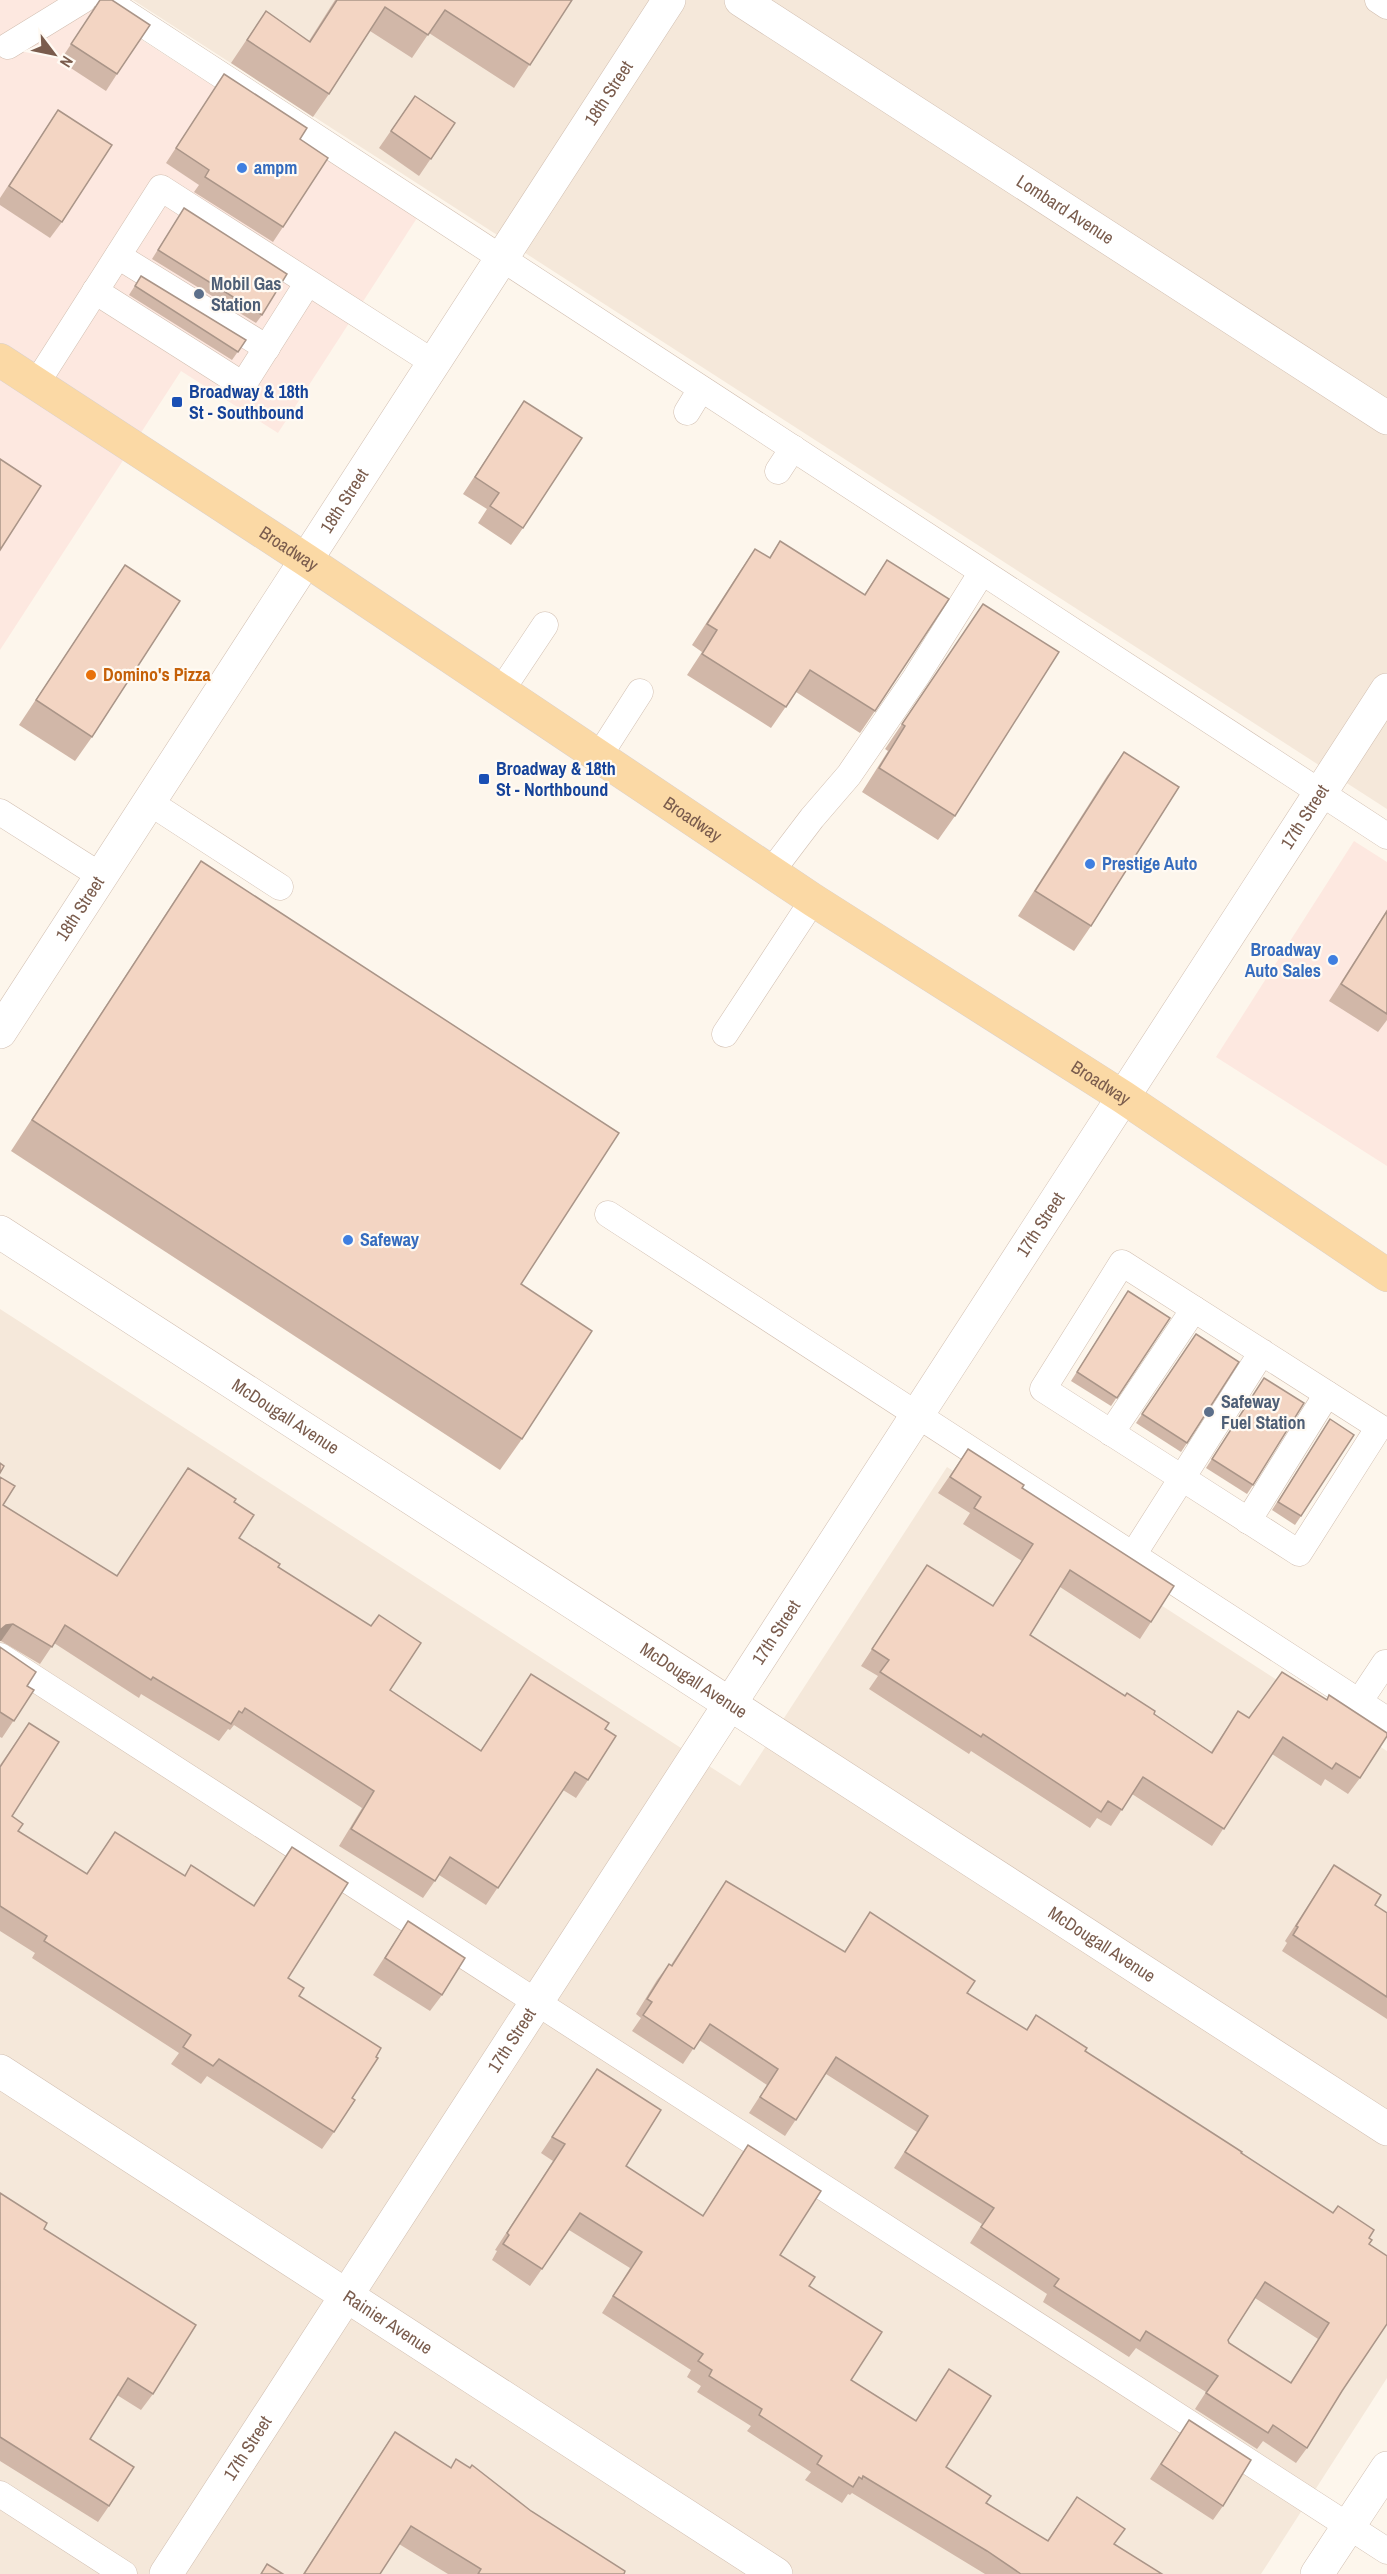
<svg xmlns="http://www.w3.org/2000/svg" width="1387" height="2574" viewBox="0 0 1387 2574" font-family="'Archivo Narrow',sans-serif">
	<style>
		.residential { fill: #f5e8da }
		.commercial { fill: #fde8e0 }
		.lines { fill: none; stroke-linecap: round; stroke-linejoin: round }
		.service-casing { stroke: #d1beb0; stroke-width: 27 }
		.minor-casing { stroke: #d1beb0; stroke-width: 34 }
		.tertiary-casing { stroke: #d1beb0; stroke-width: 34 }
		.primary-casing { stroke: #dad1cd; stroke-width: 34 }
		.service { stroke: #fff; stroke-width: 26 }
		.minor { stroke: #fff; stroke-width: 33 }
		.tertiary { stroke: #fff; stroke-width: 33 }
		.primary { stroke: #fbd9a5; stroke-width: 33 }
		.wall { fill: #d1b7a8; fill-rule: evenodd }
		.shaded-wall { fill: #aa9588 }
		.building { fill: #f3d5c3; stroke: #aa9588; stroke-width: 1.5; fill-rule: evenodd }
		.shop-dot { fill: #3f7fe0; stroke: #fffaf3; stroke-width: 2 }
		.service-dot { fill: #5c6f8a; stroke: #fffaf3; stroke-width: 2 }
		.transit-dot { fill: #1a4fb4; stroke: #fffaf3; stroke-width: 2 }
		.food-dot { fill: #e8710a; stroke: #fffaf3; stroke-width: 2 }
		.labels { text-anchor: middle; stroke-width: 4.5; stroke-linejoin: round; paint-order: stroke }
		.street-label { font-size: 18px; fill: #7a5c4d; stroke: #fffaf3 }
		.shop-label { font-size: 18px; font-weight: bold; fill: #366cbe; stroke: #fffaf3; text-anchor: start }
		.service-label { font-size: 18px; font-weight: bold; fill: #4e5e75; stroke: #fffaf3; text-anchor: start }
		.transit-label { font-size: 18px; font-weight: bold; fill: #164399; stroke: #fffaf3; text-anchor: start }
		.food-label { font-size: 18px; font-weight: bold; fill: #c56008; stroke: #fffaf3; text-anchor: start }
	</style>
	<rect width="100%" height="100%" fill="#fdf6ec"/>
	<g class="residential">
		<path d="M133 0H1387V809Z"/>
		<path d="M0 1309 740 1786 947 1467 1387 1751V2378L1261 2574H0Z"/>
	</g>
	<g class="commercial">
		<path d="M0 0H80L417 218 278 433 181 371 0 650Z"/>
		<path d="M1354 841 1387 862V1166L1216 1057Z"/>
	</g>
	<g class="lines">
		<g class="service-casing">
			<g id="service">
				<path d="M106 0 1387 836"/>
				<path d="M1378 0 1387 6"/>
				<path d="M8 46 83 0"/>
				<path d="M118 256 267 348"/>
				<path d="M95 291 243 385 307 284"/>
				<path d="M36 384 161 188 434 363"/>
				<path d="M687 412 701 389"/>
				<path d="M778 471 793 448"/>
				<path d="M501 691 545 625"/>
				<path d="M599 756 640 692"/>
				<path d="M149 802 280 887"/>
				<path d="M0 812 101 876"/>
				<path d="M771 872 812 818 849 775 916 677 982 572"/>
				<path d="M725 1034 813 900"/>
				<path d="M608 1214 1387 1720"/>
				<path d="M1111 1433 1194 1309"/>
				<path d="M1248 1521 1327 1394"/>
				<path d="M1133 1555 1182 1478 1043 1389 1122 1263 1379 1427 1299 1553 1182 1478 1262 1352"/>
				<path d="M0 1656 1387 2551"/>
				<path d="M1359 1702 1385 1663"/>
				<path d="M0 2494 124 2574"/>
			</g>
		</g>
		<g class="minor-casing">
			<g id="minor">
				<path id="s1" d="M741 0 1387 418"/>
				<path id="s2" d="M0 1032 669 0"/>
				<path id="s3" d="M0 2071 776 2574"/>
				<path id="s4" d="M166 2574 1387 690"/>
			</g>
		</g>
		<g class="tertiary-casing">
			<g id="tertiary">
				<path id="s5" d="M0 1232 1387 2129"/>
				<path d="M1317 2574 1387 2468"/>
			</g>
		</g>
		<g class="primary-casing">
			<g id="primary">
				<path id="s6" d="M0 360 306 560 813 900 1123 1097 1387 1275"/>
			</g>
		</g>
		<use href="#service" class="service"/>
		<use href="#minor" class="minor"/>
		<use href="#tertiary" class="tertiary"/>
		<use href="#primary" class="primary"/>
	</g>
	<g class="wall">
		<path d="M100 0 117 74 106 91 60 61Z"/>
		<path d="M335 0H572L514 88 429 33 412 58 370 31 329 94 313 117 231 63 266 11 309 41Z"/>
		<path d="M224 74 300 139 283 227 273 242 194 192 199 185 166 163Z"/>
		<path d="M415 96 455 123 419 176 379 148Z"/>
		<path d="M58 110 62 222 50 238 0 205V198Z"/>
		<path d="M184 208 262 315 256 323 152 259Z"/>
		<path d="M141 276 246 340 232 360 129 295Z"/>
		<path d="M524 401 523 528 511 545 478 523 487 509 463 494Z"/>
		<path d="M780 541 864 595 887 560 875 711 860 733 796 692 771 728 687 675 702 652 692 645 740 571 755 549 769 558Z"/>
		<path d="M125 565 92 737 75 761 19 725Z"/>
		<path d="M983 604 955 816 938 840 862 792 888 751 885 749Z"/>
		<path d="M1124 752 1091 926 1074 951 1018 916 1107 776Z"/>
		<path d="M201 861 521 1284 522 1439 500 1470 11 1151 180 892Z"/>
		<path d="M1387 910V1020L1378 1032 1329 1001Z"/>
		<path d="M1128 1291 1170 1318 1111 1406 1071 1381Z"/>
		<path d="M1196 1334 1187 1443 1181 1452 1136 1423Z"/>
		<path d="M1264 1378 1253 1485 1247 1494 1206 1468Z"/>
		<path d="M1330 1419 1301 1516 1295 1525 1272 1510Z"/>
		<path d="M968 1449 1022 1488 1151 1622 1140 1639 1060 1587 1030 1635 1154 1714 1211 1752 1238 1711 1249 1718 1282 1672 1360 1778 1348 1794 1325 1779 1321 1786 1272 1754 1212 1846 1132 1794 1111 1826 1097 1818 1090 1828 971 1751 969 1754 869 1689 878 1676 861 1666 927 1565 993 1606 1022 1561 963 1524 970 1513 938 1493Z"/>
		<path d="M188 1468 234 1502 239 1538 278 1567 390 1690 481 1750 531 1674 605 1729 588 1780 576 1798 563 1790 486 1905 439 1875 423 1898 339 1846 362 1808 234 1725 230 1730 228 1729 219 1741 141 1694 139 1698 54 1643 40 1664 1 1641 3 1505 117 1576Z"/>
		<path d="M0 1647 27 1686 34 1690 2 1738 0 1737Z"/>
		<path d="M29 1723 12 1816 18 1831 86 1874 115 1832 184 1876 191 1865 253 1906 292 1847 288 1978 299 1996 352 2098 334 2132 322 2149 207 2076 201 2084 171 2064 179 2053 32 1958 35 1953 0 1931V1765Z"/>
		<path d="M1334 1865 1375 1905 1387 1913V2019L1282 1951 1287 1943 1285 1941Z"/>
		<path d="M726 1881 844 1952 870 1912 967 1993 1026 2030 1036 2015 1085 2051 1369 2238 1342 2391 1307 2448 1296 2463 1263 2441 1257 2449 1195 2409 1206 2392 1136 2348 1129 2357 1043 2302 1047 2294 970 2243 982 2224 894 2168 917 2132 826 2074 785 2136 749 2113 767 2085 699 2040 683 2064 632 2031 641 2018 636 2014 657 1980 669 1964 671 1965ZM1255 2298 1318 2339 1290 2383 1229 2343 1228 2340Z"/>
		<path d="M408 1921 442 1995 430 2011 373 1975Z"/>
		<path d="M597 2069 626 2166 703 2216 737 2161 748 2145 780 2255 809 2286 851 2380 916 2420 949 2369 946 2467 986 2503 1047 2541 1077 2497 1114 2544 1162 2574H985L852 2493 850 2495 848 2494 842 2503 805 2480 811 2472 747 2431 751 2426 697 2392 701 2386 687 2377 691 2370 602 2313 630 2268 569 2230 530 2286 492 2260 497 2251 495 2250 553 2161 541 2153Z"/>
		<path d="M0 2193 44 2229 153 2394 141 2410 117 2395 90 2439 109 2506 98 2522 0 2461Z"/>
		<path d="M1189 2420 1223 2506 1213 2520 1150 2479Z"/>
		<path d="M395 2432 450 2467 531 2511 624 2574H448L399 2544 380 2574H303L383 2450Z"/>
	</g>
	<path class="shaded-wall" d="M13 1624 1 1641H0V1630L6 1625Z"/>
	<g class="building">
		<path d="M100 0H112L150 25 117 74 71 44Z"/>
		<path d="M337 0H572L530 65 445 10 428 35 385 7 329 94 247 40 266 11 310 42Z"/>
		<path d="M224 74 307 128 300 139 328 158 283 227 205 177 209 170 176 148Z"/>
		<path d="M415 96 455 123 431 159 391 131Z"/>
		<path d="M58 110 112 145 62 222 9 186Z"/>
		<path d="M184 208 287 274 262 315 158 250Z"/>
		<path d="M141 276 246 340 238 352 135 286Z"/>
		<path d="M524 401 582 438 523 528 490 506 499 493 475 477Z"/>
		<path d="M0 459 41 486 0 550Z"/>
		<path d="M780 541 865 595 887 560 949 599 875 711 810 670 786 707 702 654 717 630 707 624 755 549 770 558Z"/>
		<path d="M125 565 180 601 92 737 36 700Z"/>
		<path d="M983 604 1059 652 955 816 879 768 905 726 902 724Z"/>
		<path d="M1124 752 1179 787 1091 926 1035 891Z"/>
		<path d="M201 861 619 1133 521 1284 592 1331 522 1439 32 1120Z"/>
		<path d="M1387 911V1014L1341 984Z"/>
		<path d="M1128 1291 1170 1318 1117 1398 1077 1372Z"/>
		<path d="M1196 1334 1239 1362 1187 1443 1142 1414Z"/>
		<path d="M1264 1378 1304 1403 1253 1485 1212 1459Z"/>
		<path d="M1330 1419 1354 1435 1301 1516 1278 1502Z"/>
		<path d="M968 1449 1024 1485 1022 1488 1174 1586 1151 1622 1070 1570 1030 1635 1125 1696 1127 1693 1155 1711 1154 1714 1212 1753 1238 1711 1249 1718 1282 1672 1327 1700 1329 1695 1387 1733V1736L1360 1778 1336 1763 1332 1769 1283 1737 1224 1829 1143 1777 1122 1810 1108 1801 1101 1812 983 1734 981 1737 880 1672 889 1660 872 1649 927 1565 993 1606 1033 1544 974 1508 981 1497 950 1477Z"/>
		<path d="M0 1463 4 1466 0 1473Z"/>
		<path d="M188 1468 236 1499 234 1502 254 1515 239 1538 280 1564 278 1567 371 1626 379 1615 421 1643 390 1690 481 1751 531 1674 609 1723 605 1729 616 1736 588 1780 575 1772 498 1888 450 1857 435 1881 351 1829 374 1791 245 1708 242 1713 239 1711 231 1724 153 1677 151 1680 65 1625 52 1647 13 1624 6 1625 0 1630V1477L15 1486 3 1505 117 1576Z"/>
		<path d="M0 1647 36 1672 27 1686 34 1690 14 1721 0 1712Z"/>
		<path d="M29 1723 59 1742 12 1816 23 1824 18 1831 87 1874 115 1832 185 1876 191 1865 254 1906 292 1847 348 1883 288 1978 304 1988 299 1996 381 2048 376 2057 378 2058 352 2098 355 2100 334 2132 219 2059 213 2066 183 2047 191 2035 44 1941 47 1936 0 1906V1767Z"/>
		<path d="M1334 1865 1381 1895 1375 1905 1387 1913V1997L1293 1935 1298 1927 1296 1926Z"/>
		<path d="M726 1881 845 1952 870 1912 975 1981 967 1993 1027 2030 1036 2015 1087 2048 1085 2051 1242 2152 1241 2153 1333 2213 1338 2206 1374 2230 1369 2238 1372 2240 1369 2244 1387 2256V2324L1342 2391 1307 2448 1273 2425 1268 2433 1206 2393 1218 2376 1146 2331 1140 2341 1054 2286 1059 2279 981 2227 994 2208 905 2152 928 2116 836 2057 796 2120 760 2097 778 2069 710 2024 694 2049 643 2015 652 2002 647 1999 669 1964 672 1966ZM1265 2282 1329 2323 1291 2383 1229 2343 1228 2340Z"/>
		<path d="M408 1921 465 1958 442 1995 385 1958Z"/>
		<path d="M597 2069 661 2110 626 2166 703 2216 748 2145 821 2191 780 2255 815 2277 809 2286 882 2332 851 2380 916 2421 949 2369 991 2396 946 2467 991 2496 986 2503 1048 2541 1077 2497 1125 2529 1114 2544 1162 2574H1021L987 2551 863 2476 862 2479 859 2477 853 2487 817 2464 822 2456 759 2415 762 2409 709 2376 712 2370 698 2361 703 2354 613 2296 642 2252 580 2213 542 2269 503 2244 509 2235 507 2233 565 2144 552 2137Z"/>
		<path d="M0 2193 47 2223 44 2229 196 2325 153 2394 128 2378 90 2439 134 2467 109 2506 0 2437Z"/>
		<path d="M1189 2420 1251 2460 1223 2506 1161 2464Z"/>
		<path d="M395 2432 451 2468 456 2459 470 2468 472 2465 531 2511 625 2571 624 2574H478L481 2569 411 2526 380 2574H304Z"/>
		<path d="M267 2564 283 2574H261Z"/>
	</g>
	<g class="shop-dot">
		<circle cx="242" cy="168" r="6"/>
		<circle cx="1090" cy="864" r="6"/>
		<circle cx="1333" cy="960" r="6"/>
		<circle cx="348" cy="1240" r="6"/>
	</g>
	<g class="service-dot">
		<circle cx="199" cy="294" r="6"/>
		<circle cx="1209" cy="1412" r="6"/>
	</g>
	<g class="transit-dot">
		<rect x="171" y="396" width="12" height="12" rx="3"/>
		<rect x="478" y="773" width="12" height="12" rx="3"/>
	</g>
	<circle class="food-dot" cx="91" cy="675" r="6"/>
	<g class="labels">
		<g class="street-label">
			<text dy="6" stroke="none"><textPath href="#s2" startOffset="1119">18th Street</textPath></text>
			<text dy="6" stroke="none"><textPath href="#s1" startOffset="386">Lombard Avenue</textPath></text>
			<text dy="6" stroke="none"><textPath href="#s2" startOffset="633">18th Street</textPath></text>
			<text dy="6" stroke="none"><textPath href="#s6" startOffset="345">Broadway</textPath></text>
			<text dy="6" stroke="none"><textPath href="#s4" startOffset="2094">17th Street</textPath></text>
			<text dy="6" stroke="none"><textPath href="#s6" startOffset="831">Broadway</textPath></text>
			<text dy="6" stroke="none"><textPath href="#s2" startOffset="147">18th Street</textPath></text>
			<text dy="6" stroke="none"><textPath href="#s6" startOffset="1317">Broadway</textPath></text>
			<text dy="6" stroke="none"><textPath href="#s4" startOffset="1608">17th Street</textPath></text>
			<text dy="6" stroke="none"><textPath href="#s5" startOffset="340">McDougall Avenue</textPath></text>
			<text dy="6" stroke="none"><textPath href="#s4" startOffset="1122">17th Street</textPath></text>
			<text dy="6" stroke="none"><textPath href="#s5" startOffset="826">McDougall Avenue</textPath></text>
			<text dy="6" stroke="none"><textPath href="#s5" startOffset="1312">McDougall Avenue</textPath></text>
			<text dy="6" stroke="none"><textPath href="#s4" startOffset="636">17th Street</textPath></text>
			<text dy="6" stroke="none"><textPath href="#s3" startOffset="462">Rainier Avenue</textPath></text>
			<text dy="6" stroke="none"><textPath href="#s4" startOffset="150">17th Street</textPath></text>
		</g>
		<g class="shop-label">
			<text x="254" y="174">ampm</text>
			<text x="1102" y="870">Prestige Auto</text>
			<text x="1321" y="956" text-anchor="end">Broadway<tspan x="1321" dy="21">Auto Sales</tspan></text>
			<text x="360" y="1246">Safeway</text>
		</g>
		<g class="service-label">
			<text x="211" y="290">Mobil Gas<tspan x="211" dy="21">Station</tspan></text>
			<text x="1221" y="1408">Safeway<tspan x="1221" dy="21">Fuel Station</tspan></text>
		</g>
		<g class="transit-label">
			<text x="189" y="398">Broadway &amp; 18th<tspan x="189" dy="21">St - Southbound</tspan></text>
			<text x="496" y="775">Broadway &amp; 18th<tspan x="496" dy="21">St - Northbound</tspan></text>
		</g>
		<g class="food-label">
			<text x="103" y="681">Domino's Pizza</text>
		</g>
	</g>
	<g transform="translate(54 54) rotate(122)" stroke="#fffaf3" stroke-width="4.5" paint-order="stroke">
	<path d="M0-4.5L10 22L0 15L-10 22Z" fill="#7a5c4d"/>
	<text y="-9" font-size="16" font-weight="bold" text-anchor="middle" fill="#7a5c4d">N</text>
	</g>
</svg>
